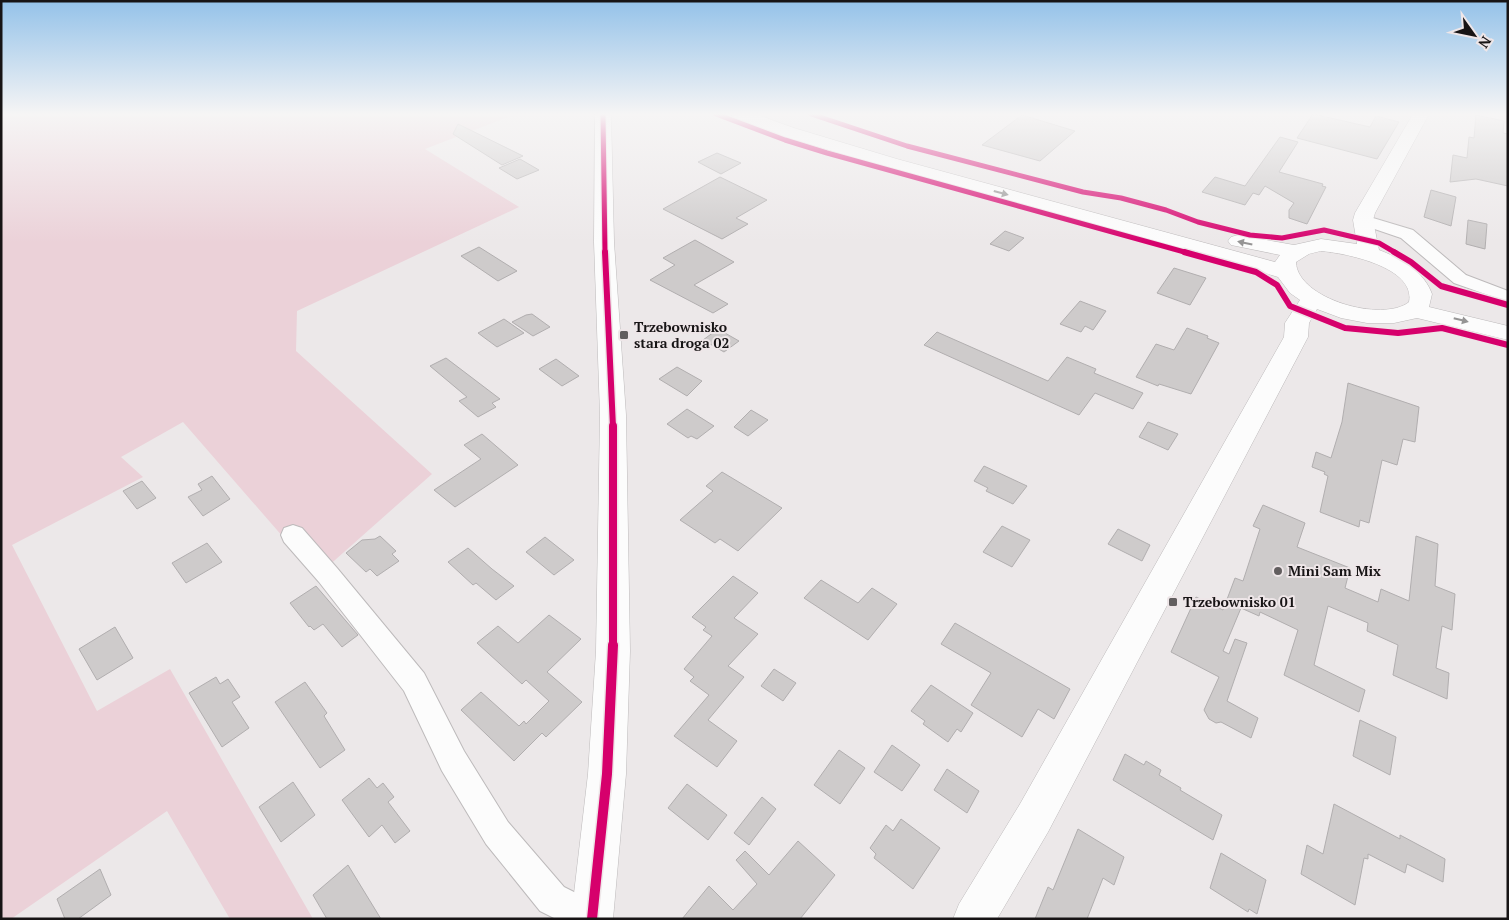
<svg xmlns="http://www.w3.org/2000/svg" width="1509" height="920" viewBox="0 0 1509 920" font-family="'PT Serif',serif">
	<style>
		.green { fill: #ebd1d8 }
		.building { fill: #cecbcb; stroke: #b1aeaf }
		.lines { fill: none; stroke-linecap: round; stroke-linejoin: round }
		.street-casing { stroke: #bdbabb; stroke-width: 2 }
		.secondary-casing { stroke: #bdbabb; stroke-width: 1 }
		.street { fill: #fcfcfc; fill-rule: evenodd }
		.secondary { fill: #fcfcfc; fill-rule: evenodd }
		.cycleway-far3-casing { stroke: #eee6e8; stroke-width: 7 }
		.cycleway-far2-casing { stroke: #eee6e8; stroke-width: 9 }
		.cycleway-far1-casing { stroke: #eee6e8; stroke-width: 11 }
		.cycleway-casing { stroke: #eee6e8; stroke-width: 13 }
		.cycleway-far3 { stroke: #d6006c; stroke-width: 5 }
		.cycleway-far2 { stroke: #d6006c; stroke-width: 6 }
		.cycleway-far1 { stroke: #d6006c; stroke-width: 8 }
		.cycleway { stroke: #d6006c; stroke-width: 10 }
		.oneway { fill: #959494 }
		.poi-dot { fill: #625e5f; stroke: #eee6e8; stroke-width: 2 }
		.labels { text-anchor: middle; stroke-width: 4; stroke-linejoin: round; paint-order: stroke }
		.poi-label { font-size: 14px; font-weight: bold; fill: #171415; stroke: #eee6e8; text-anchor: start }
	</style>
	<rect width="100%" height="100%" fill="#ece8e9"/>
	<path class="green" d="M1 114 513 115 425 149 519 207 297 311 296 351 432 474 317 576 183 422 121 457 143 477 12 545 97 711 170 669 313 919H230L167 811 11 919H1Z"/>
	<g class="building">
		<path d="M1313 114 1370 127 1376 116 1399 122 1377 159 1297 138Z"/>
		<path d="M1022 115 1075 131 1040 161 982 145Z"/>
		<path d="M1476 115 1504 121 1503 133 1508 134V186L1476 179 1450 182 1453 155 1467 158 1469 137 1474 138Z"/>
		<path d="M458 124 523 156 502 165 453 134Z"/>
		<path d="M1280 137 1298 142 1279 172 1323 184 1322 186 1326 187 1307 224 1289 218V210L1294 203 1265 186 1259 195 1253 193 1245 205 1202 192 1215 177 1245 186Z"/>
		<path d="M717 153 741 163 721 174 698 162Z"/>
		<path d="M520 159 539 170 517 179 499 168Z"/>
		<path d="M720 177 767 200 736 218 748 224 722 239 663 209Z"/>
		<path d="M1431 190 1456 197 1451 226 1424 217Z"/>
		<path d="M1468 220 1487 224 1485 249 1466 244Z"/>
		<path d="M1005 231 1024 238 1009 251 990 244Z"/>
		<path d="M695 240 734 262 694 285 728 304 713 313 650 280 675 265 663 258Z"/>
		<path d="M479 247 517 271 498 281 461 256Z"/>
		<path d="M1174 268 1206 278 1190 305 1157 293Z"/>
		<path d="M1080 301 1106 311 1093 330 1085 326 1081 332 1060 324Z"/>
		<path d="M532 314 550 327 533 336 512 322 526 315Z"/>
		<path d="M504 319 524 333 497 347 478 333Z"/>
		<path d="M1187 328 1208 336 1207 338 1219 343 1191 394 1159 384 1158 386 1136 377 1156 344 1174 350Z"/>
		<path d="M718 329 739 341 724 352 703 340Z"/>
		<path d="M937 332 1048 381 1067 357 1096 369 1094 373 1143 393 1133 409 1095 393 1079 415 924 345Z"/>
		<path d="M446 358 500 399 492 403 496 407 478 417 459 401 467 397 430 366Z"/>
		<path d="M556 359 579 376 562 386 539 369Z"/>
		<path d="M677 367 702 381 687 396 659 379Z"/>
		<path d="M1348 383 1419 407 1415 442 1403 439 1397 465 1382 460 1369 523 1360 520 1359 527 1320 512 1328 476 1324 474 1325 472 1312 467 1316 452 1331 458 1342 422Z"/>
		<path d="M687 409 714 426 697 439 691 436 688 438 667 424Z"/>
		<path d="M751 410 768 420 748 436 734 427Z"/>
		<path d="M1148 422 1178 434 1168 450 1139 437Z"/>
		<path d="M482 434 518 465 455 507 434 490 481 459 464 445Z"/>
		<path d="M984 466 1027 486 1013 504 986 491 988 488 974 481Z"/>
		<path d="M722 472 782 508 738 551 720 539 715 543 680 520 713 491 706 486Z"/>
		<path d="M212 476 230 499 203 516 188 497 202 490 198 484Z"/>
		<path d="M142 481 156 498 137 509 123 491Z"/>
		<path d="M1263 505 1305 523 1297 547 1350 568 1345 588 1378 602 1381 589 1409 601 1416 536 1438 544 1435 586 1455 594 1452 630 1442 626 1436 668 1449 673 1447 699 1393 675 1398 645 1367 631 1368 623 1328 606 1314 665 1365 690 1359 712 1284 675 1298 630 1260 612 1259 616 1241 608 1223 651 1229 654 1235 639 1247 643 1227 701 1258 718 1251 738 1221 722 1216 723 1209 719 1204 710 1219 677 1171 652 1196 597 1223 610 1235 578 1243 581 1260 529 1253 526Z"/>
		<path d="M1002 526 1030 540 1012 567 983 552Z"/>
		<path d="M1118 529 1150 545 1142 561 1108 544Z"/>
		<path d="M380 536 396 551 392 554 399 561 377 576 370 569 366 572 346 553 362 540 375 539Z"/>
		<path d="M545 537 574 560 554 575 526 552Z"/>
		<path d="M207 543 222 562 186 583 172 563Z"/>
		<path d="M468 548 492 569 514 586 496 600 476 583 473 585 448 562Z"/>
		<path d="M733 576 758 593 734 618 758 634 728 666 744 677 708 720 737 741 717 767 674 736 709 695 690 681 694 677 684 669 712 636 703 630 706 627 692 617Z"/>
		<path d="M821 580 858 603 872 588 897 604 868 640 804 598Z"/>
		<path d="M316 586 358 635 342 647 323 624 314 630 310 626 309 627 290 603Z"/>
		<path d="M549 615 581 639 547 672 582 702 546 737 542 733 514 761 461 710 481 692 519 726 524 721 526 724 549 701 526 680 522 684 477 643 498 626 518 643Z"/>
		<path d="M955 623 1070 689 1054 719 1038 709 1022 737 971 705 991 673 941 644Z"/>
		<path d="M115 627 133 658 97 680 79 649Z"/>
		<path d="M774 669 796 683 783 701 761 686Z"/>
		<path d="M216 677 220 684 228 679 240 697 232 702 249 728 222 747 189 693Z"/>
		<path d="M305 682 327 713 324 716 345 750 320 768 275 702Z"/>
		<path d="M931 685 973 713 961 732 957 729 948 742 923 724 925 721 911 711Z"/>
		<path d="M1360 720 1396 737 1390 775 1353 756Z"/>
		<path d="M892 745 920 765 902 791 874 772Z"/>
		<path d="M839 750 865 768 840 804 814 785Z"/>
		<path d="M1125 754 1144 765 1146 761 1161 770 1159 775 1181 788 1180 790 1222 815 1213 840 1113 780Z"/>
		<path d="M947 769 979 791 967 813 934 790Z"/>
		<path d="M369 778 377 788 383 783 394 797 388 802 410 831 395 843 382 825 369 837 342 800Z"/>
		<path d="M293 782 315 815 281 842 259 807Z"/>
		<path d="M687 784 727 815 708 840 668 808Z"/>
		<path d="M762 797 776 809 749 845 734 833Z"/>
		<path d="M1334 804 1400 839V835L1445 859 1443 882 1407 864 1405 873 1368 854V859L1364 858 1355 905 1301 874 1307 845 1323 854Z"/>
		<path d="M901 819 940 848 913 889 874 858 876 854 870 848 886 825 893 831Z"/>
		<path d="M1078 829 1124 857 1114 885 1103 878 1087 919H1035L1048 887 1053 890Z"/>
		<path d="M798 841 835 875 800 919H682L709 886 733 910 757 884 736 860 745 851 769 875Z"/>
		<path d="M1221 853 1266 880 1257 914 1249 909 1248 912 1210 888Z"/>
		<path d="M348 865 381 919H327L313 895Z"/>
		<path d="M100 869 111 895 78 919H65L57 899Z"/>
	</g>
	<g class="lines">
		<g class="street-casing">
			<g id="street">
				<path d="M1363 215 1413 230 1466 275 1508 291V302L1454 283 1401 238 1357 223 1355 220 1357 217Z"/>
				<path d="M293 525 302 528 337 568 424 673 464 751 508 822 564 887 576 893 593 892 605 897 610 909 606 919H556L540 911 486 844 442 771 404 691 319 582 284 542 281 535 284 528Z"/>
			</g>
		</g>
		<g class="secondary-casing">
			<g id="secondary">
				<path d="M595 114H611L614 242 626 415 630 651 626 774 613 919H571L588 774 596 651 600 415 594 242Z"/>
				<path d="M731 114H755L794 128 897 159 1275 262 1280 255 1231 245 1228 241 1231 237 1238 235 1294 245 1321 239 1357 244 1353 220 1355 213 1413 114H1429L1375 213 1373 220 1379 250C1400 258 1424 271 1432 294L1429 307 1508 326V340L1417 318 1394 323H1367L1341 318 1317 309 1309 323 1308 337 1048 832 997 919H953L959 904 1020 804 1284 337 1285 323 1300 300 1290 293 1278 277 1236 264 885 167 782 136 733 118ZM1321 251C1345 253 1416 267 1409 302 1383 323 1297 299 1296 262L1309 254Z"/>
			</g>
		</g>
		<use href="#street" class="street"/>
		<use href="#secondary" class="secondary"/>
		<g class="cycleway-far3-casing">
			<g id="cycleway-far3">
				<path d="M603 114 605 253"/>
				<path d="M716 114 785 140 827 153 1188 253"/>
				<path d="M811 114 907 146 1083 192 1121 198 1166 210 1198 222 1250 235 1282 238 1324 230 1379 243 1396 253"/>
			</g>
		</g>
		<g class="cycleway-far2-casing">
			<g id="cycleway-far2">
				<path d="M605 252 613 427"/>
				<path d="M1184 252 1256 272 1277 285 1290 306 1345 328 1398 333 1442 328 1508 345"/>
				<path d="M1394 252 1411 262 1441 286 1508 305"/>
			</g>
		</g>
		<g class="cycleway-far1-casing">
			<path id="cycleway-far1" d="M613 426V646"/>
		</g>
		<g class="cycleway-casing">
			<path id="cycleway" d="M592 919 607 774 613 645"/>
		</g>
		<use href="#cycleway-far3" class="cycleway-far3"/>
		<use href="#cycleway-far2" class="cycleway-far2"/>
		<use href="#cycleway-far1" class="cycleway-far1"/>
		<use href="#cycleway" class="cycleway"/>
	</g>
	<defs><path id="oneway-solid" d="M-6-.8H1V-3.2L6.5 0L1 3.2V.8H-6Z" transform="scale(1.25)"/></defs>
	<g class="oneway">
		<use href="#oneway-solid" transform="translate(1001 193) rotate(15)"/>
		<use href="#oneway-solid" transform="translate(1245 243) rotate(-168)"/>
		<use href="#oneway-solid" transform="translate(1461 320) rotate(14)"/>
	</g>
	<linearGradient id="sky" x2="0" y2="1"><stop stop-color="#94c2e9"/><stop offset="0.47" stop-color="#f6f5f5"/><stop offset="1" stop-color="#f6f5f5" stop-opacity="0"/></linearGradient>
	<rect width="1509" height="243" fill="url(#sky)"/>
	<g class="poi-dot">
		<rect x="619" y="330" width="10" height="10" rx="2.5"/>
		<circle cx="1278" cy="571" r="5"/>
		<rect x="1168" y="597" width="10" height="10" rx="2.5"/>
	</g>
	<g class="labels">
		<g class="poi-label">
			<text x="634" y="332">Trzebownisko<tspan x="634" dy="16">stara droga 02</tspan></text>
			<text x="1288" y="576">Mini Sam Mix</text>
			<text x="1183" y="607">Trzebownisko 01</text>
		</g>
	</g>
	<rect width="1509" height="920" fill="none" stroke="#171415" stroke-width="5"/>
	<g transform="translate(1474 35) rotate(123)" stroke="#eee6e8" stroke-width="4" paint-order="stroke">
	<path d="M0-4L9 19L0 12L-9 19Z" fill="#171415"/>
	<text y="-8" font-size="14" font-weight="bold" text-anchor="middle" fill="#171415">N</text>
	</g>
</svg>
